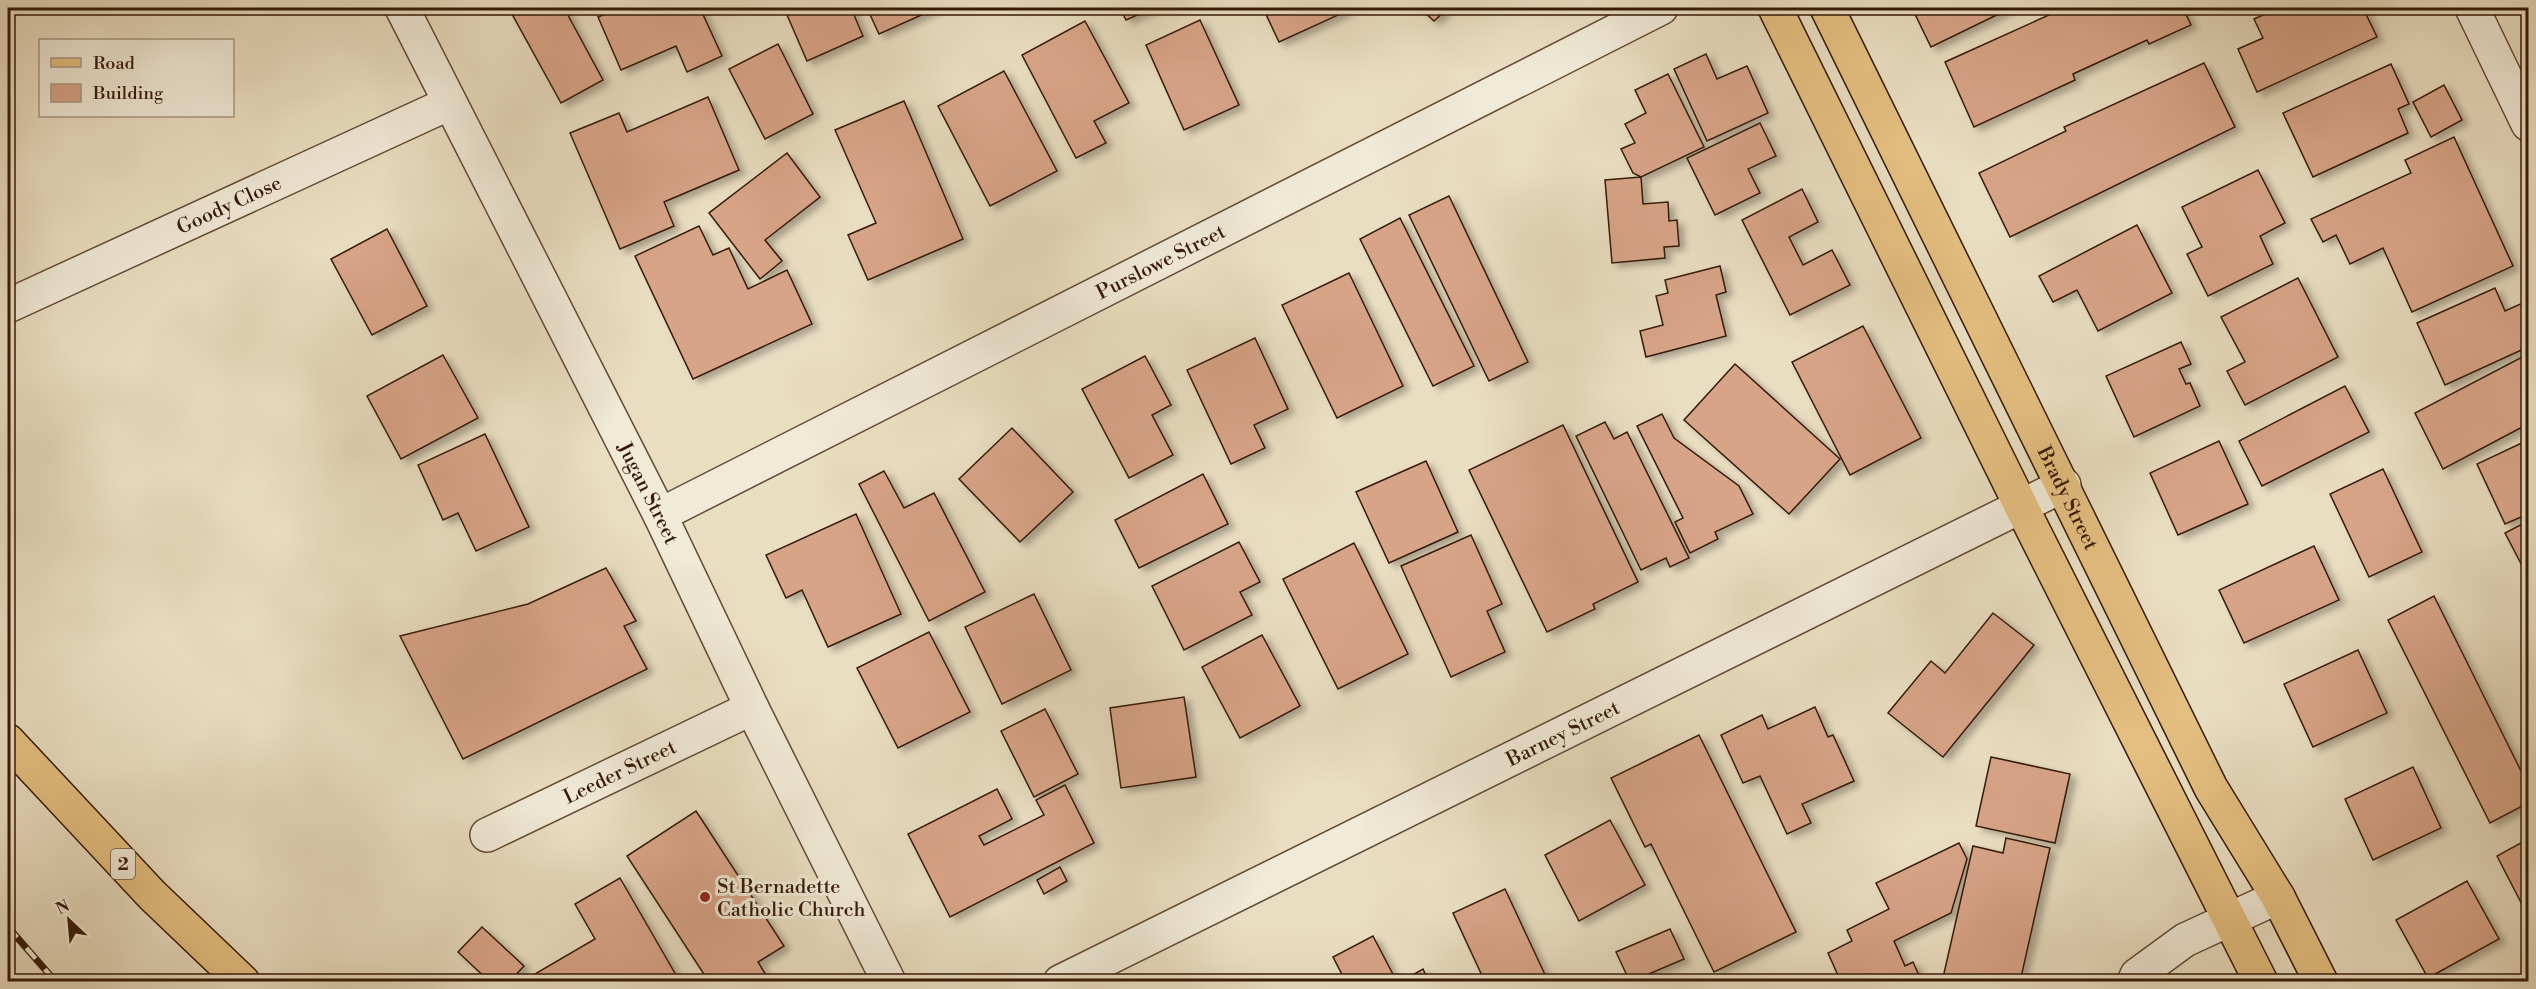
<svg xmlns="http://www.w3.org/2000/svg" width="2536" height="989" viewBox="0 0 2536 989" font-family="'Libre Bodoni',serif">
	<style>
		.building { fill: #d8a488; stroke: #351a08; stroke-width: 1.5; filter: url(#shadow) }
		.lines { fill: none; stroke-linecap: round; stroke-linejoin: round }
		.minor-casing { stroke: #624b36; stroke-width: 36 }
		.major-casing { stroke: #351a08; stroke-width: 36 }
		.highway-casing { stroke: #351a08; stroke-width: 36 }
		.minor { stroke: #f1ead7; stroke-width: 33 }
		.major { stroke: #e5bf81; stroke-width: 33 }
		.highway { stroke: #e5bf81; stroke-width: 33 }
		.rail-casing { stroke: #351a08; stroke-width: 7 }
		.rail { stroke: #f1ead7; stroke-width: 4.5; stroke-dasharray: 14; stroke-linecap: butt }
		.poi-dot { fill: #8f2418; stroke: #f1ead7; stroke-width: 2 }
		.labels { text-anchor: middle; stroke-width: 6; stroke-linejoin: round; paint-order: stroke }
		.shield { fill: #f1ead7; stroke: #6d5846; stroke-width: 1.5 }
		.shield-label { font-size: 18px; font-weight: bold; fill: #351a08 }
		.street-label { font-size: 20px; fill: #351a08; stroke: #f1ead7 }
		.poi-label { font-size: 20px; fill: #351a08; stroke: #f1ead7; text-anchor: start }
	</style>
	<defs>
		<filter id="shadow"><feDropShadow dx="6" dy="4" stdDeviation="3" flood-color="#0004"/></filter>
	</defs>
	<rect width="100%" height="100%" fill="#eadec2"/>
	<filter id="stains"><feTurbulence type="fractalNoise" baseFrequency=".00333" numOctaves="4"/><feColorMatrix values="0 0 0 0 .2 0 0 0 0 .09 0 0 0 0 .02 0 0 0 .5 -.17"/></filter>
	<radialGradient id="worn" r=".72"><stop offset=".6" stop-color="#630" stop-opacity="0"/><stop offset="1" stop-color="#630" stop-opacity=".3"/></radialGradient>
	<g class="building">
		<path d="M524 8H564L603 80 561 103 512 14Z"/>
		<path d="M619 8H700L722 56 687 72 676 46 621 70 598 17Z"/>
		<path d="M784 8H851L863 36 807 61Z"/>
		<path d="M867 8H937L879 34Z"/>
		<path d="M1120 8H1153L1126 20Z"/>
		<path d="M1263 8H1348L1349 10 1279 42Z"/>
		<path d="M1420 8H1448L1434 21Z"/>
		<path d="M1912 8H2011L1931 47Z"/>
		<path d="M2045 8H2183L2191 25 2149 44 2147 40 2073 74 2075 80 1974 127 1945 62 2049 15Z"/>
		<path d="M2279 8H2363L2377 37 2257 92 2238 49 2263 38 2254 19Z"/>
		<path d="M1200 20 1239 105 1184 130 1146 45Z"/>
		<path d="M1085 21 1129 103 1094 121 1106 143 1076 158 1022 55Z"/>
		<path d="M778 44 813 114 765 139 729 69Z"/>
		<path d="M1706 54 1717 79 1747 66 1768 113 1707 141 1674 69Z"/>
		<path d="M2204 63 2235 127 2010 237 1979 173 2066 131 2064 127Z"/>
		<path d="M2391 64 2409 104 2398 109 2408 133 2313 177 2283 113Z"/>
		<path d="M1004 71 1057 171 990 206 938 106Z"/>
		<path d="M1668 74 1704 147 1641 177 1633 173 1621 149 1635 143 1625 124 1646 113 1635 90Z"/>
		<path d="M2444 85 2462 120 2431 137 2413 102Z"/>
		<path d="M708 97 739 170 664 202 674 226 620 249 570 133 619 113 627 132Z"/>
		<path d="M904 101 963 239 868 280 848 235 876 223 835 130Z"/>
		<path d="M1760 123 1776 156 1748 169 1760 193 1715 215 1687 158Z"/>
		<path d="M2454 137 2513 266 2412 312 2383 248 2350 264 2336 235 2323 242 2311 219 2411 173 2405 160Z"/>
		<path d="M787 153 820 197 765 240 782 261 760 279 709 213Z"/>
		<path d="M2258 170 2285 223 2260 236 2273 264 2208 296 2187 254 2202 247 2182 207Z"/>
		<path d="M1641 177 1643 204 1668 202 1669 221 1677 220 1679 246 1664 247 1665 258 1612 263 1605 180Z"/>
		<path d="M1802 189 1818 222 1789 237 1803 265 1832 250 1850 285 1790 315 1742 220Z"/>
		<path d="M1449 196 1528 362 1489 381 1409 215Z"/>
		<path d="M1400 218 1474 366 1433 386 1360 239Z"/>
		<path d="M2137 225 2172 293 2098 331 2077 290 2053 302 2039 276Z"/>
		<path d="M699 226 713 255 729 248 748 289 787 270 812 324 693 379 635 256Z"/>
		<path d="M387 229 427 306 372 335 331 259Z"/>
		<path d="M1720 266 1726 292 1716 295 1726 336 1646 357 1640 331 1663 325 1656 296 1668 293 1665 280Z"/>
		<path d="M1349 273 1403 386 1337 418 1282 305Z"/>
		<path d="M2298 278 2338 357 2245 405 2227 371 2245 362 2221 317Z"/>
		<path d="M2495 288 2505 311 2525 302 2528 310V347L2445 385 2417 323Z"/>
		<path d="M1863 326 1921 438 1850 475 1792 362Z"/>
		<path d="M1255 338 1288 409 1254 425 1265 448 1231 464 1187 370Z"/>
		<path d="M2181 342 2191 364 2179 369 2186 384 2190 383 2200 406 2134 437 2106 376Z"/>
		<path d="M2528 354V424L2443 469 2415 413Z"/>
		<path d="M443 355 478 418 401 459 367 396Z"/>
		<path d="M1145 356 1171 405 1152 415 1173 455 1129 478 1082 389Z"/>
		<path d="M1735 364 1840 459 1789 514 1684 420Z"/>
		<path d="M2345 386 2369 432 2262 486 2239 441Z"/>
		<path d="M1662 414 1674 438 1739 486 1753 514 1715 532 1718 539 1690 553 1675 522 1683 518 1637 426Z"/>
		<path d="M1605 422 1614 439 1627 432 1689 558 1670 567 1666 558 1641 570 1576 436Z"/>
		<path d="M1563 425 1638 582 1593 604 1595 609 1547 632 1469 470Z"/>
		<path d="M1012 428 1073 492 1020 542 959 479Z"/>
		<path d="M485 434 529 527 476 551 458 513 443 520 418 465Z"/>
		<path d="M2528 440V514L2505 524 2477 464Z"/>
		<path d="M2219 441 2248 504 2178 535 2150 473Z"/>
		<path d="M1426 461 1458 532 1389 563 1356 492Z"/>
		<path d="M2383 469 2422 552 2369 577 2330 494Z"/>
		<path d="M884 471 904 508 934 493 985 592 929 621 859 484Z"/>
		<path d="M1203 474 1228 524 1139 568 1115 520Z"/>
		<path d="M856 514 901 614 828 647 802 590 786 598 766 555Z"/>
		<path d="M2528 521V577L2505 533Z"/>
		<path d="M1471 535 1502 604 1487 611 1505 652 1451 677 1401 566Z"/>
		<path d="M1239 542 1260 582 1240 592 1252 615 1184 650 1152 586Z"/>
		<path d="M1354 543 1408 654 1338 689 1283 579Z"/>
		<path d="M2314 546 2339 600 2244 643 2219 590Z"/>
		<path d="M606 568 636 621 624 626 647 669 463 759 400 636 528 604Z"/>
		<path d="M1034 594 1071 670 1002 704 965 627Z"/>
		<path d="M2434 596 2528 785V803L2490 823 2388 620Z"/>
		<path d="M1993 613 2034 645 1943 757 1888 713 1931 661 1945 673Z"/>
		<path d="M929 632 970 712 898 748 857 668Z"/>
		<path d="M1262 635 1300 706 1240 738 1202 667Z"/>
		<path d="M2358 650 2387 713 2313 747 2284 684Z"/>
		<path d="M1184 697 1196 777 1121 788 1110 708Z"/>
		<path d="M1815 707 1828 737 1833 735 1854 781 1802 804 1811 823 1787 834 1760 776 1743 783 1721 735 1762 715 1768 729Z"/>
		<path d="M1045 709 1078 774 1034 797 1001 731Z"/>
		<path d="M1699 735 1796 932 1714 972 1651 844 1645 847 1611 778Z"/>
		<path d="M1991 757 2070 774 2055 843 1976 826Z"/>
		<path d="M2413 767 2441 828 2373 860 2345 799Z"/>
		<path d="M1065 785 1094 843 950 917 908 834 997 789 1012 819 979 836 984 845 1044 815 1036 800Z"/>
		<path d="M696 811 784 946 758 962 770 982H709L627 856Z"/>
		<path d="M1610 820 1645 885 1579 921 1545 855Z"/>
		<path d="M2006 838 2050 848 2020 982H1942L1973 846 2003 853Z"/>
		<path d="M2528 839V916L2497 856Z"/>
		<path d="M1959 843 1967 859 1951 913 1894 941 1905 966 1913 962 1922 982H1841L1828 953 1852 941 1847 930 1889 909 1876 883Z"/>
		<path d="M1060 867 1067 881 1044 894 1037 880Z"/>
		<path d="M620 878 680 982H530L528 978 595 939 575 904Z"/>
		<path d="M2467 881 2499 939 2428 978 2396 920Z"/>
		<path d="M1505 889 1548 981 1547 982H1485L1453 913Z"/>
		<path d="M482 927 524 966 509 982H490L458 952Z"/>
		<path d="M1670 929 1684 959 1630 982 1616 952Z"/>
		<path d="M1373 936 1397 982H1346L1333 957Z"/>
		<path d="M1423 969 1429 982H1400Z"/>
	</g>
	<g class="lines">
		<g class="minor-casing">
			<g id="minor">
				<path id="s1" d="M402 8 660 515 752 708 889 982"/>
				<path d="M2472 8 2528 124"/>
				<path id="s2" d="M8 306 450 103"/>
				<path id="s3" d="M660 515 1661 8"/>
				<path id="s4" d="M487 835 752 708"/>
				<path id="s5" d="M1060 982 2064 485"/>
				<path d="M2134 982 2137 975 2185 940 2278 897"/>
			</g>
		</g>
		<g class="major-casing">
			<g id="major">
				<path d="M1775 8 2021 506 2261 982"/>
				<path id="s6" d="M1827 8 2211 788 2278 897 2321 982"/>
			</g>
		</g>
		<g class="highway-casing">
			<path id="highway" d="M8 741 152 895 243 982"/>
		</g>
		<use href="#minor" class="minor"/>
		<use href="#major" class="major"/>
		<use href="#highway" class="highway"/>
		<g class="rail-casing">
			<path id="rail" d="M8 927 56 982"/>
		</g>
		<use href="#rail" class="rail"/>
	</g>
	<circle class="poi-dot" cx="705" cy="897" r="6"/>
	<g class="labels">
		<rect class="shield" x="111" y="849" width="24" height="30" rx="4.5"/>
		<g class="shield-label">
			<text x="123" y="870">2</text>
		</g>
		<g class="street-label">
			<text dy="7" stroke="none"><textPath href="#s2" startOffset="243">Goody Close</textPath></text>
			<text dy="7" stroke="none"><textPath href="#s3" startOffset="561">Purslowe Street</textPath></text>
			<text dy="7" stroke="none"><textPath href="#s1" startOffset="544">Jugan Street</textPath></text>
			<text dy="7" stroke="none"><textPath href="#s6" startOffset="546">Brady Street</textPath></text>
			<text dy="7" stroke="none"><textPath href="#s5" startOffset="561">Barney Street</textPath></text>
			<text dy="7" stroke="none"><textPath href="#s4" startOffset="147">Leeder Street</textPath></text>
		</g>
		<g class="poi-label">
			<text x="717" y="893">St Bernadette<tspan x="717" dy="23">Catholic Church</tspan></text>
		</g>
	</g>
	<rect width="2536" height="989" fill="none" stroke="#eadec2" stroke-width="30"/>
	<rect x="9" y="9" width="2518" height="971" fill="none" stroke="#351a08" stroke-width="3"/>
	<rect x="15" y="15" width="2506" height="959" fill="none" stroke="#351a08" stroke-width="1.5"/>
	<rect x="39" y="39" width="195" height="78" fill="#f1ead7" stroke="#a69784" stroke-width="1.5"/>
	<rect x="51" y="58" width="30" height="9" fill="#e5bf81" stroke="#a69784" stroke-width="1.5"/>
	<text x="93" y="69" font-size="18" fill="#351a08">Road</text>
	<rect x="51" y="84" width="30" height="18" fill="#d8a488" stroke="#a69784" stroke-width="1.5"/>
	<text x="93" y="99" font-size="18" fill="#351a08">Building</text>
	<g transform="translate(69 920) rotate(334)" stroke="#f1ead7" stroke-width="4.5" paint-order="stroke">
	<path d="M0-4.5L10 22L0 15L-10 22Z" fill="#351a08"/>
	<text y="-9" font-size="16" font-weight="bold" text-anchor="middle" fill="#351a08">N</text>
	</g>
	<rect width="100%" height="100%" filter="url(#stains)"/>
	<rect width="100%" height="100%" fill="url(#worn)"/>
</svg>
